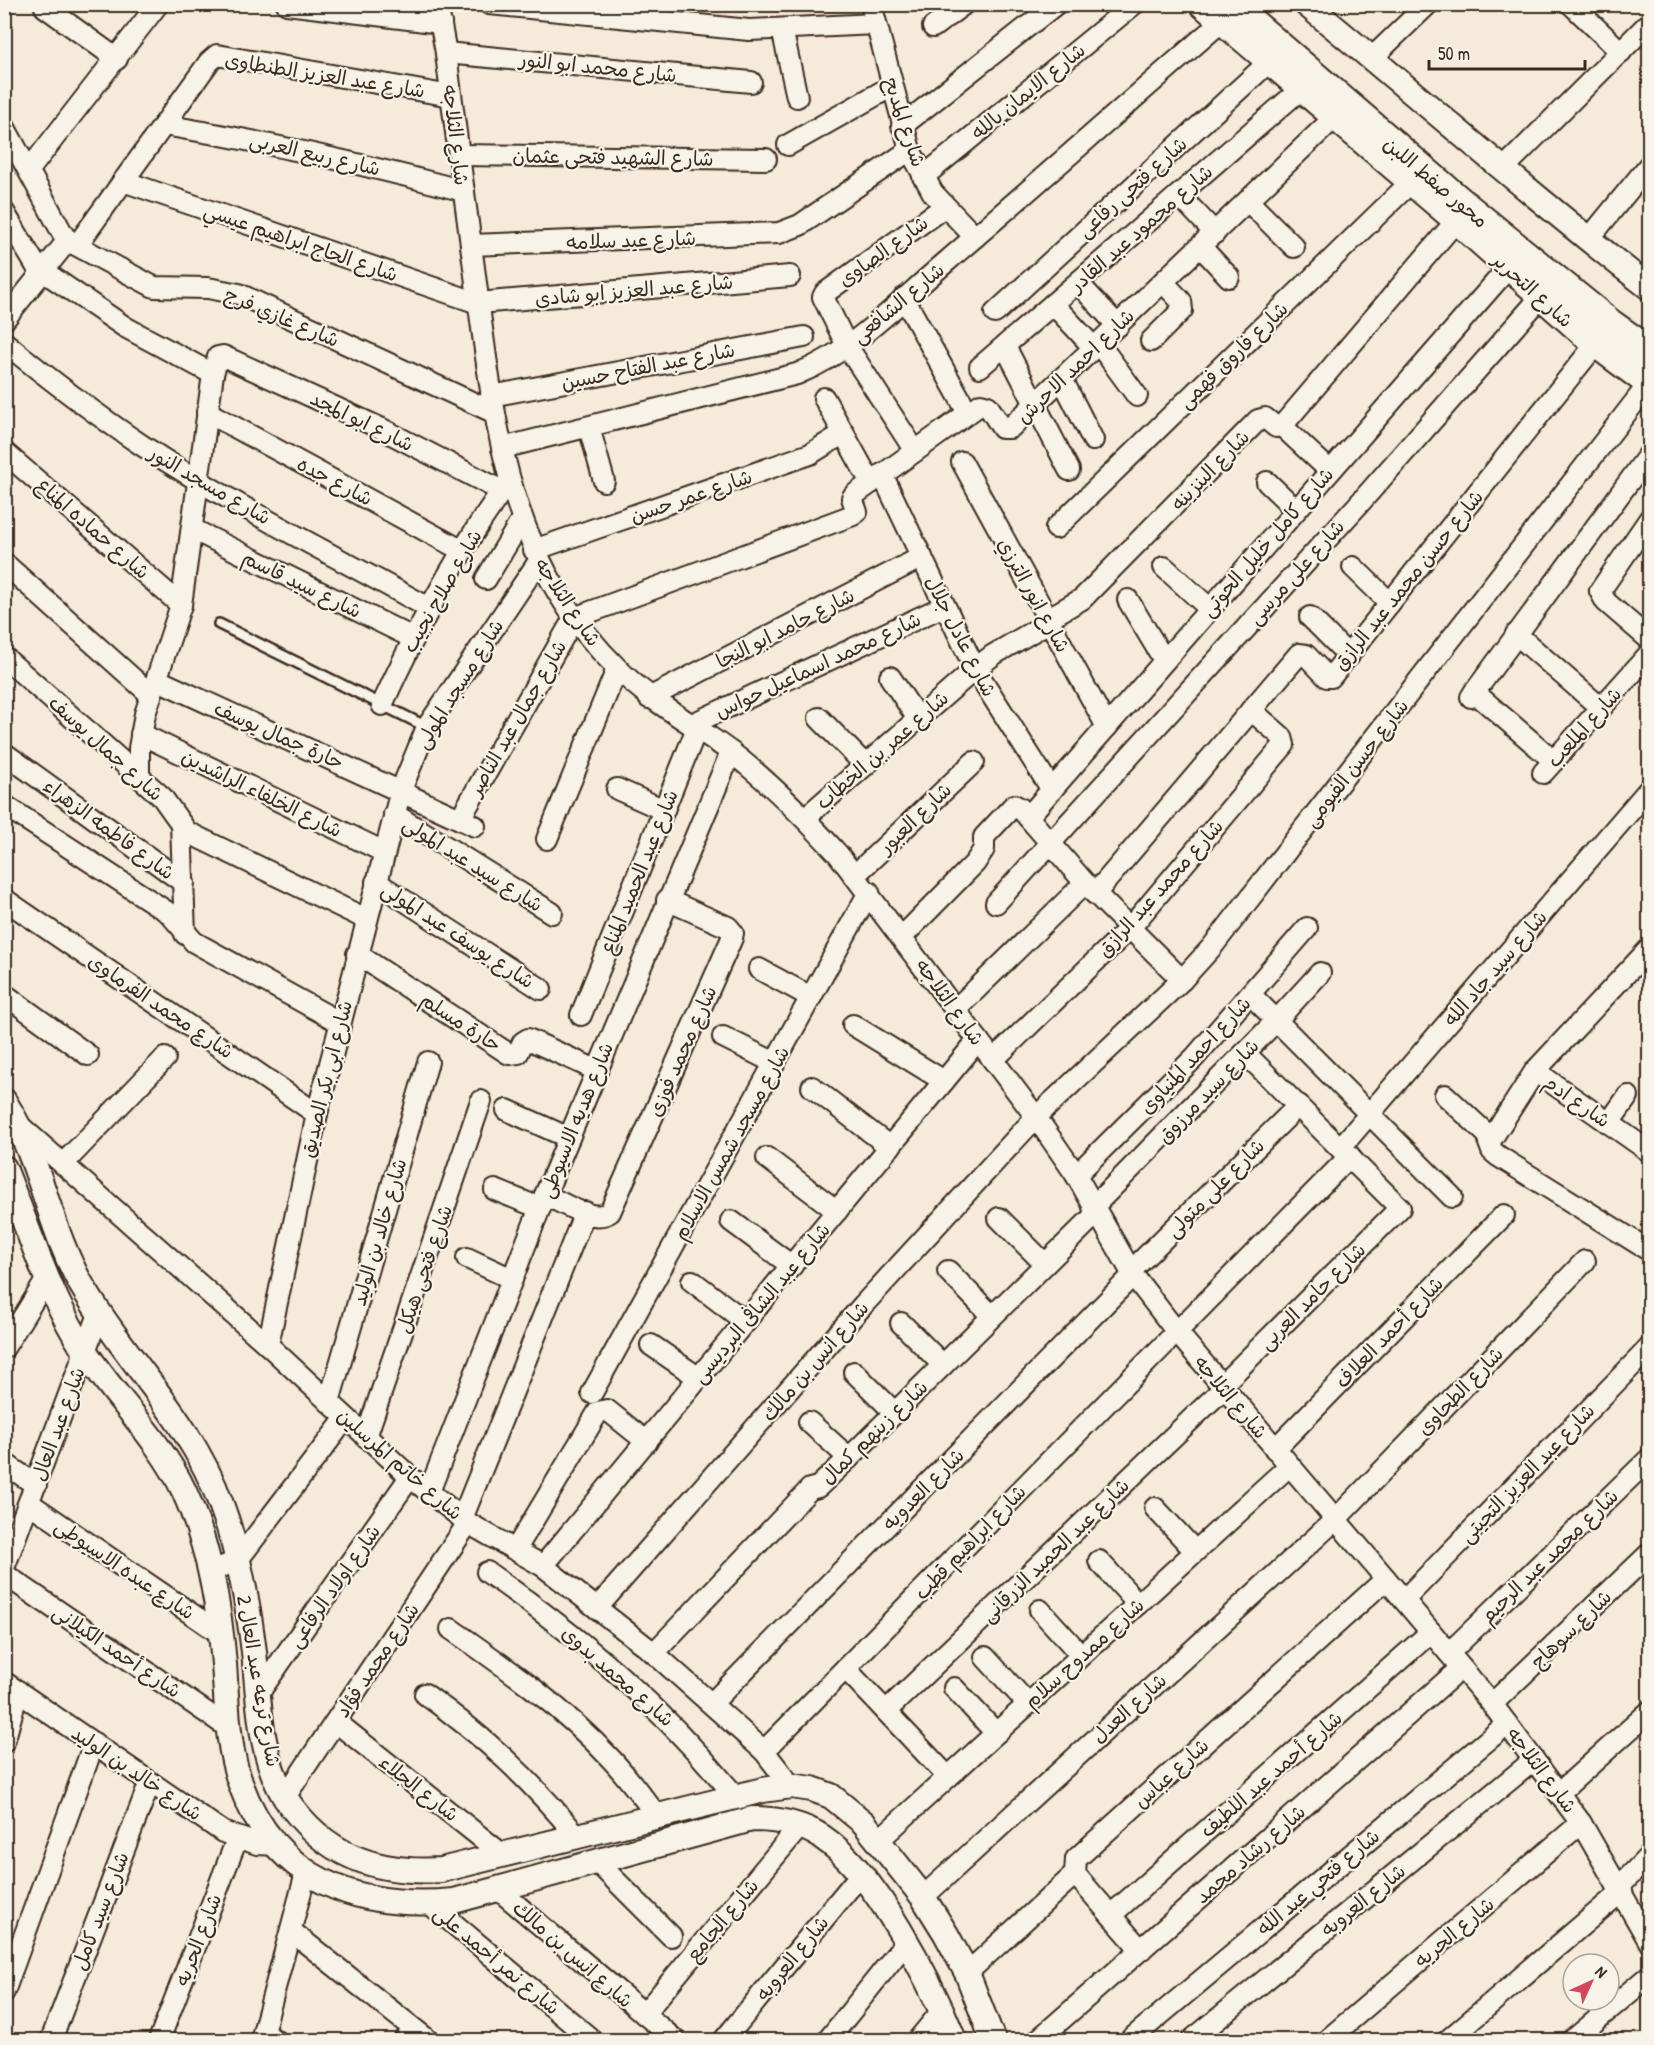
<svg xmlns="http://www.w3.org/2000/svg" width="1654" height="2045" viewBox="0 0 1654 2045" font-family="'Patrick Hand','Playpen Sans Arabic',sans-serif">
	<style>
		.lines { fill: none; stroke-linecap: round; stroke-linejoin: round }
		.service-casing { stroke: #3b2a1e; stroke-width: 14 }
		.minor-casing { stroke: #3b2a1e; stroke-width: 24 }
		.tertiary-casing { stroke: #3b2a1e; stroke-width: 28 }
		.primary-casing { stroke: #3b2a1e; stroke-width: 34 }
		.service { stroke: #f7f3e8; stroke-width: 9 }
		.minor { stroke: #f7f3e8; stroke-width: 20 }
		.tertiary { stroke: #f7f3e8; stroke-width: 24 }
		.primary { stroke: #f7f3e8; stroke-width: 30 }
		.labels { text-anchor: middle; stroke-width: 4.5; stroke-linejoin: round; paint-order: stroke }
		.street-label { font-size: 20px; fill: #3b2a1e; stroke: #f7f3e8 }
	</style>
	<rect width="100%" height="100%" fill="#f6eada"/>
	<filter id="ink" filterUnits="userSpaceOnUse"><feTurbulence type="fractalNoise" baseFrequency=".0167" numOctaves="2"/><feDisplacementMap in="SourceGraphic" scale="12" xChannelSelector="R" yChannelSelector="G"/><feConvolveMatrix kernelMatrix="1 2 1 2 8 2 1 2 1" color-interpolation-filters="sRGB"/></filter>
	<g filter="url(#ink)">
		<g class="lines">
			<g class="service-casing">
				<g id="service">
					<path d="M219 624 427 727"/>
					<path d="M265 2026 283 2040"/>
					<path d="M398 2040 410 2026"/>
				</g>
			</g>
			<g class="minor-casing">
				<g id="minor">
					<path d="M287 4 441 23"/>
					<path d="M437 4 446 53C455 129 466 206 476 283 495 427 508 561 618 669 652 703 694 724 732 753 771 783 805 818 838 854L1036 1117 1076 1175 1133 1275 1176 1331 1492 1704 1581 1823 1650 1943"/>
					<path d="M489 4 749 30 876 24"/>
					<path d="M871 4 910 150 933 193 975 237"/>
					<path d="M1571 4 1621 52"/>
					<path d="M45 7 117 59"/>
					<path d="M933 27 964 4"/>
					<path d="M782 29 797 97"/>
					<path d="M446 53 751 82"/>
					<path d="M1373 57 1428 4"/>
					<path d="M164 125C266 142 364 164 464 191"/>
					<path d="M4 126 64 236 72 243 154 287 208 288 239 294 493 412"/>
					<path d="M902 126 1056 4"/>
					<path d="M788 145 892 86"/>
					<path d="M459 155 766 159"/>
					<path d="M1504 168 1650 22"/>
					<path d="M29 170 158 4"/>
					<path d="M923 177 1134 4"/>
					<path d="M123 181 478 303 790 276"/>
					<path d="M1179 195 1215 233"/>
					<path d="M1248 201 1294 247"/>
					<path d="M4 212 41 274"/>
					<path d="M1588 240 1650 164"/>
					<path d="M78 244 209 62 217 55 451 96"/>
					<path d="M471 245 779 233 800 225 910 150"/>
					<path d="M1201 247 1229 277"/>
					<path d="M43 271 125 327 213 374"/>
					<path d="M1078 283 1118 326"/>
					<path d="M904 298 968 413"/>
					<path d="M1053 304 1094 348"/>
					<path d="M995 313 1269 62"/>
					<path d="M4 320 68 240"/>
					<path d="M1151 341 1182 310 1181 301 1163 282"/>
					<path d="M4 342C49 379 95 414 143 446 234 506 334 555 429 608"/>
					<path d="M1099 344 1137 396"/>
					<path d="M1005 346 1069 470"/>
					<path d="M980 367 1301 89"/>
					<path d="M1062 379 1093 440"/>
					<path d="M491 396 804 337"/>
					<path d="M824 398 871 483"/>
					<path d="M207 412 463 551"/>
					<path d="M1282 426 1329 470"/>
					<path d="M589 427 604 481"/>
					<path d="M502 448 797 374C854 351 899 302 946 262 1038 183 1129 102 1221 22"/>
					<path d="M915 451 847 346 823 297 825 293 944 207"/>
					<path d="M4 452 181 605"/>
					<path d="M962 462 1107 727"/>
					<path d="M882 474 975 669 1052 790"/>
					<path d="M1267 482 1295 509"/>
					<path d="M1650 518 1600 591 1606 602 1650 640"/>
					<path d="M1056 528 1411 182"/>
					<path d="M192 529 413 638"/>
					<path d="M534 550 810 454 844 433"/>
					<path d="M4 563 151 695"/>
					<path d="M1164 567 1209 608"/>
					<path d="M1353 567 1390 603"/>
					<path d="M486 579 521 521"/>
					<path d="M1128 600 1164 660"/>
					<path d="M1310 617 1349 656"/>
					<path d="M1047 619 1082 599 1258 420 1265 418 1276 427 1282 426 1456 221"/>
					<path d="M1516 634 1601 708"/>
					<path d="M4 657 162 797 187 832 366 919"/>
					<path d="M890 677 918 719"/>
					<path d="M158 680 475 826"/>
					<path d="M1474 692 1554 761"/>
					<path d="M1471 697 1650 453"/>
					<path d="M649 698 922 557"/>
					<path d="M382 705C418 626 458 550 509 481"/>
					<path d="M819 718 865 765"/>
					<path d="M692 724 944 606"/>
					<path d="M141 734 384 852"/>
					<path d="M4 753 184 883"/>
					<path d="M1543 773 1650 653"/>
					<path d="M139 776V748L145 714 181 605 213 374 218 357 223 356 380 428 502 491"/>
					<path d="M617 789 664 810"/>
					<path d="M4 805 169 913 194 942 339 1022"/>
					<path d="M394 814 552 913"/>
					<path d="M1028 817 1508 268"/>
					<path d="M805 818 975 669 993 655 1049 622"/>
					<path d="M460 819 574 618 853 515 857 512 852 498 854 495 981 404 988 406 1002 428H1010L1334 118"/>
					<path d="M181 824 185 934"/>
					<path d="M547 839 617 669"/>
					<path d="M855 875 974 762"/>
					<path d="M376 882 541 989"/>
					<path d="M1095 894 1299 654 1306 655 1327 677H1331L1595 345"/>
					<path d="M4 899 317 1114"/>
					<path d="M996 903 1358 505 1540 298"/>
					<path d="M902 937 975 863 984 849V837L1014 805 1020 808 1085 883 1182 980"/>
					<path d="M1650 948 1535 1071 1489 1143 1492 1151 1498 1156 1650 1251"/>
					<path d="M357 954 509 1054 518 1053 523 1042 528 1039 596 1070"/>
					<path d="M759 969 811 997"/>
					<path d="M4 994 88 1055"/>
					<path d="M1251 995 1452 1197"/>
					<path d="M956 1009 1085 883"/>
					<path d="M581 1015 697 728"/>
					<path d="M853 1025 944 1081"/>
					<path d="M723 1037 775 1063"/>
					<path d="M993 1060 1130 928 1284 745 1282 737 1251 710"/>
					<path d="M1535 1071 1650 1152"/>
					<path d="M812 1087 890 1147"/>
					<path d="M1445 1095 1491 1138"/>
					<path d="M507 1110 569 1138"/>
					<path d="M1609 1123 1628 1096"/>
					<path d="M20 1126 268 1345 410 1477 468 1523 543 1566 654 1653 764 1751 791 1786"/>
					<path d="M1341 1147 1650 788"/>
					<path d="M767 1158 837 1211"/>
					<path d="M63 1164 165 1058"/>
					<path d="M1076 1175 1195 1057 1307 928"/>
					<path d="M495 1190 540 1208"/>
					<path d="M545 1195C562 1202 593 1224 610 1212L732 938 733 933 728 927 667 900"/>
					<path d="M1093 1207 1276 1021 1320 973"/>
					<path d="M4 1218 16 1198"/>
					<path d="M999 1218 1045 1264"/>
					<path d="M731 1221 792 1266"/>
					<path d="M467 1258 512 1279"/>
					<path d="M948 1271 992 1316"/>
					<path d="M1131 1271 1299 1105"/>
					<path d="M692 1281 746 1322"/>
					<path d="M901 1323 943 1365"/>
					<path d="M268 1345 317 1114 401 790 427 727 539 561"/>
					<path d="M651 1345 699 1378"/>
					<path d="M4 1348 48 1277"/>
					<path d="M854 1372 895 1413"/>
					<path d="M1221 1386 1400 1208 1245 1053"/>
					<path d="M592 1393 869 892"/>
					<path d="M329 1402 428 1062"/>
					<path d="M809 1422 849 1458"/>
					<path d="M366 1437 481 1101"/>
					<path d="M1275 1449 1504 1215"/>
					<path d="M4 1463 36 1485"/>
					<path d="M429 1492 545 1195 731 752"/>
					<path d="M29 1503 221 1634"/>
					<path d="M1155 1508 1195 1551"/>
					<path d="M462 1519 585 1212"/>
					<path d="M516 1549 598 1412 607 1410 647 1442"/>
					<path d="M1099 1561 1138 1604"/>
					<path d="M543 1566 978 1040"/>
					<path d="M4 1568 99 1314"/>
					<path d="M211 1571 237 1561 346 1418"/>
					<path d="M487 1572C584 1640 659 1704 735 1796"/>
					<path d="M4 1574 229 1728"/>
					<path d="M1404 1600 1650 1347"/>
					<path d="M597 1608 864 1304 1036 1117 1182 980 1212 947 1648 385"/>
					<path d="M1040 1610 1081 1655"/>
					<path d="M451 1629C507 1668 564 1708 611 1759 627 1776 642 1797 657 1815"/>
					<path d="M654 1653 810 1489 818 1487 849 1458 1097 1213"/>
					<path d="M1449 1653 1650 1458"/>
					<path d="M985 1657 1028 1704"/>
					<path d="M846 1669 948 1777"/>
					<path d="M4 1682 223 1832 257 1844 277 1845"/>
					<path d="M954 1688 996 1733"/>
					<path d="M258 1694 410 1477"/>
					<path d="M425 1694C487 1739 528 1777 577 1836"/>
					<path d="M713 1702 1133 1275"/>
					<path d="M1492 1704 1650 1553"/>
					<path d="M886 1711 1223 1389"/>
					<path d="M336 1722 503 1855"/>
					<path d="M4 1742 18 1691"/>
					<path d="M764 1751 1350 1156"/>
					<path d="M1559 1793 1650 1711"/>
					<path d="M285 1797 468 1523"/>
					<path d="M879 1840 1289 1466"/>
					<path d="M597 1862 671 1936"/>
					<path d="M1075 1874 1141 1950"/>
					<path d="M1619 1887 1650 1855"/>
					<path d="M499 1890 675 2040"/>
					<path d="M923 1897 1335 1520 1585 1261"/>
					<path d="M429 1903 592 2040"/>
					<path d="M1111 1915 1431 1632"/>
					<path d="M291 1931 428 2040"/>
					<path d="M967 1973 1075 1874 1076 1859 1386 1579"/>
					<path d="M4 1992 94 1743"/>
					<path d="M644 2014 800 1826"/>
					<path d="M51 2040 150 1782"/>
					<path d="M159 2040 237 1839"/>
					<path d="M261 2040 306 1873"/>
					<path d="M724 2040 860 1875"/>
					<path d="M828 2040 907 1941"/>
					<path d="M918 2040 942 2011"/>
					<path d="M1038 2040 1461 1668"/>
					<path d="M1130 2040 1507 1724"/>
					<path d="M1192 2040 1534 1760"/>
					<path d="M1327 2040 1581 1823"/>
					<path d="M1448 2040 1622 1891"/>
					<path d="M1573 2040 1650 1975"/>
				</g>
			</g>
			<g class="tertiary-casing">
				<g id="tertiary">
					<path d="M1201 4 1456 221 1595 345 1650 386"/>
					<path d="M1306 4C1421 98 1532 197 1650 288"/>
					<path d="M4 1101C41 1158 48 1226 81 1284 125 1360 191 1420 221 1504 238 1550 248 1603 254 1652 259 1699 259 1757 286 1799 324 1855 375 1874 441 1870L763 1790 791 1786 812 1789 831 1796 864 1823 923 1897 946 1934 967 1973 993 2040"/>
					<path d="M4 1168C29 1230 49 1297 86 1353 117 1400 160 1440 184 1491 209 1545 219 1605 224 1664 227 1704 227 1748 241 1785 276 1881 359 1910 454 1901L752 1819C776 1819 801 1823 822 1837 876 1873 930 1980 954 2040"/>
				</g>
			</g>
			<g class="primary-casing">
				<path id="primary" d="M1229 4 1464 206 1609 324 1650 353"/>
			</g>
			<use href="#service" class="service"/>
			<use href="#minor" class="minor"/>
			<use href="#tertiary" class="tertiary"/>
			<use href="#primary" class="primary"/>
		</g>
	</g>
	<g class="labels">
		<g class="street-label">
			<text transform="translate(598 67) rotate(6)" y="7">شارع محمد ابو النور</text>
			<text transform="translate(325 75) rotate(9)" y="7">شارع عبد العزيز الطنطاوى</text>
			<text transform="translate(1028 91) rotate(-39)" y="7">شارع الايمان بالله</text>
			<text transform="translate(905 122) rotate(72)" y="7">شارع المدبح</text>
			<text transform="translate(456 135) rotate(83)" y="7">شارع الثلاجه</text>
			<text transform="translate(315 154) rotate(13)" y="7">شارع ربيع العربى</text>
			<text transform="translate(613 157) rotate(1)" y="7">شارع الشهيد فتحى عثمان</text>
			<text transform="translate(1436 182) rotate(40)" y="7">محور صفط اللبن</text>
			<text transform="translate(1132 187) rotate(-42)" y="7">شارع فتحى رفاعى</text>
			<text transform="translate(1141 228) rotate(-41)" y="7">شارع محمود عبد القادر</text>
			<text transform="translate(631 240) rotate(-2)" y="7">شارع عيد سلامه</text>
			<text transform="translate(301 242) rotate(19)" y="7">شارع الحاج ابراهيم عيسي</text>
			<text transform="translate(883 251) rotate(-36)" y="7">شارع الصاوى</text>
			<text transform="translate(634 290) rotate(-5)" y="7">شارع عبد العزيز ابو شادى</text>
			<text transform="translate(1533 290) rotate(42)" y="7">شارع التحرير</text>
			<text transform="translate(898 303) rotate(-40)" y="7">شارع الشافعى</text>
			<text transform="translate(282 317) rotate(23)" y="7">شارع غازي فرج</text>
			<text transform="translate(1233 355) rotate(-44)" y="7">شارع فاروق فهمى</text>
			<text transform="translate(648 366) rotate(-11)" y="7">شارع عبد الفتاح حسين</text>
			<text transform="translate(1075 366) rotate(-44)" y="7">شارع احمد الاحرش</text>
			<text transform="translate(362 421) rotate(26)" y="7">شارع ابو المجد</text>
			<text transform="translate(1210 470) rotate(-46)" y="7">شارع البنزينه</text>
			<text transform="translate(335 481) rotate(28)" y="7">شارع جده</text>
			<text transform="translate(210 485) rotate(30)" y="7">شارع مسجد النور</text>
			<text transform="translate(691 496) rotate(-19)" y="7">شارع عمر حسن</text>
			<text transform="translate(93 528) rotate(41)" y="7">شارع حماده المناع</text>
			<text transform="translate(1267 542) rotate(-49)" y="7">شارع كامل خليل الحوتى</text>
			<text transform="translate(1296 572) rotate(-48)" y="7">شارع على مرسى</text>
			<text transform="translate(1408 580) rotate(-51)" y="7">شارع حسن محمد عبد الرازق</text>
			<text transform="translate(302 584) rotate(26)" y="7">شارع سيد قاسم</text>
			<text transform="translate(442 591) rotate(-60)" y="7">شارع صلاح نجيب</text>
			<text transform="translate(1034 595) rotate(61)" y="7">شارع انور الترزي</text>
			<text transform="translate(568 602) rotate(56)" y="7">شارع الثلاجه</text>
			<text transform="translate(785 628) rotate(-27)" y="7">شارع حامد ابو النجا</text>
			<text transform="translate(961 636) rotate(63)" y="7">شارع عادل جلال</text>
			<text transform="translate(818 665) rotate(-25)" y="7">شارع محمد اسماعيل حواس</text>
			<text transform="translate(459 684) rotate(-58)" y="7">شارع مسجد المولى</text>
			<text transform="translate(517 718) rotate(-60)" y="7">شارع جمال عبد الناصر</text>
			<text transform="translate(1584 727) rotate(-48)" y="7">شارع الملعب</text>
			<text transform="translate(279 735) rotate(24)" y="7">حارة جمال يوسف</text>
			<text transform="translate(106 748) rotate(42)" y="7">شارع جمال يوسف</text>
			<text transform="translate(882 750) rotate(-41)" y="7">شارع عمر بن الخطاب</text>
			<text transform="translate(1356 763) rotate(-52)" y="7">شارع حسن الفيومى</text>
			<text transform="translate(262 793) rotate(26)" y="7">شارع الخلفاء الراشدين</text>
			<text transform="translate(915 818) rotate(-44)" y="7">شارع العبور</text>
			<text transform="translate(109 829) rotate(36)" y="7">شارع فاطمه الزهراء</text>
			<text transform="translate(473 864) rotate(32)" y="7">شارع سيد عبد المولى</text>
			<text transform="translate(639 872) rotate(-68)" y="7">شارع عبد الحميد المناع</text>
			<text transform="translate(1160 888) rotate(-48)" y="7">شارع محمد عبد الرازق</text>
			<text transform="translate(458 935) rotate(33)" y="7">شارع يوسف عبد المولى</text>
			<text transform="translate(1495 968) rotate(-49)" y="7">شارع سيد جاد الله</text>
			<text transform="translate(950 1002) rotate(54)" y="7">شارع الثلاجه</text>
			<text transform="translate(161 1006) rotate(34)" y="7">شارع محمد الفرماوى</text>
			<text transform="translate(461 1022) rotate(33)" y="7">حارة مسلم</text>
			<text transform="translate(682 1051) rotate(-66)" y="7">شارع محمد فوزى</text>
			<text transform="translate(1195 1055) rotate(-47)" y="7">شارع احمد المنياوى</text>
			<text transform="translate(326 1079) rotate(-76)" y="7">شارع ابى بكر الصديق</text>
			<text transform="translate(1208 1091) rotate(-46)" y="7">شارع سيد مرزوق</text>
			<text transform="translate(1577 1101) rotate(35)" y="7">شارع ادم</text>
			<text transform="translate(576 1120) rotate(-68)" y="7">شارع هديه الاسيوطى</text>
			<text transform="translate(731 1143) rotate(-61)" y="7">شارع مسجد شمس الاسلام</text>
			<text transform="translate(1215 1188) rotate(-45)" y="7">شارع على متولى</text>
			<text transform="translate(379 1232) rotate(-74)" y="7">شارع خالد بن الوليد</text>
			<text transform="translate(424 1269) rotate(-71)" y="7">شارع فتحى هيكل</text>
			<text transform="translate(1312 1296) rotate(-45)" y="7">شارع حامد العربى</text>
			<text transform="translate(761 1303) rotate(-50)" y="7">شارع عبد الشافى البرديسى</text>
			<text transform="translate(1389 1332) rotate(-46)" y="7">شارع أحمد العلاف</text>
			<text transform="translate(815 1361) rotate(-49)" y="7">شارع انس بن مالك</text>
			<text transform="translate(1460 1391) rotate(-46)" y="7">شارع الطحاوى</text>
			<text transform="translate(1231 1397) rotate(50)" y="7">شارع الثلاجه</text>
			<text transform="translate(58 1424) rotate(-70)" y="7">شارع عبد العال</text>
			<text transform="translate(874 1432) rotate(-44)" y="7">شارع زينهم كمال</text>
			<text transform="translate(400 1464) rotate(41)" y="7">شارع خاتم المرسلين</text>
			<text transform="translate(1527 1473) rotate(-46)" y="7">شارع عبد العزيز التحيتى</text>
			<text transform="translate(923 1489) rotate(-45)" y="7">شارع العدويه</text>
			<text transform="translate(970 1542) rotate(-46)" y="7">شارع ابراهيم قطب</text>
			<text transform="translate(1055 1550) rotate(-44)" y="7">شارع عبد الحميد الزرقانى</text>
			<text transform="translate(1549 1556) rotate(-44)" y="7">شارع محمد عبد الرحيم</text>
			<text transform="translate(125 1569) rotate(34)" y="7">شارع عبده الاسيوطى</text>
			<text transform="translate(334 1586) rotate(-55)" y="7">شارع اولاد الرفاعى</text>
			<text transform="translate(1571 1629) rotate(-44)" y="7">شارع سوهاج</text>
			<text transform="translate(117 1651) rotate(34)" y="7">شارع أحمد الكيلانى</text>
			<text transform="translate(1084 1653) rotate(-42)" y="7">شارع ممدوح سلام</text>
			<text transform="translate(377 1660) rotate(-56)" y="7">شارع محمد فؤاد</text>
			<text transform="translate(618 1676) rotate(41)" y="7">شارع محمد بدوى</text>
			<text transform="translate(259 1681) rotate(80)" y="7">شارع ترعه عبد العال 2</text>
			<text transform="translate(1129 1708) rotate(-42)" y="7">شارع العدل</text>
			<text transform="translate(1542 1770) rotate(53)" y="7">شارع الثلاجه</text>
			<text transform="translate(137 1773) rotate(34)" y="7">شارع خالد بن الوليد</text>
			<text transform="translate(1171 1773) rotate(-42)" y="7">شارع عباس</text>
			<text transform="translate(1271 1774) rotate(-41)" y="7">شارع أحمد عبد اللطيف</text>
			<text transform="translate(419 1788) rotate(38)" y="7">شارع الجلاء</text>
			<text transform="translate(1250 1854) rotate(-41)" y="7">شارع رشاد محمد</text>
			<text transform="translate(1318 1882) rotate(-40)" y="7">شارع فتحي عبد الله</text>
			<text transform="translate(1363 1900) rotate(-39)" y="7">شارع العروبه</text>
			<text transform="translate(100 1911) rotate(-69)" y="7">شارع سيد كامل</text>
			<text transform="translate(722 1920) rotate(-50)" y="7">شارع الجامع</text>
			<text transform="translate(1454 1932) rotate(-40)" y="7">شارع الحريه</text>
			<text transform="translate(198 1940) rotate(-69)" y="7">شارع الحريه</text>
			<text transform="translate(573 1954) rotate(41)" y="7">شارع انس بن مالك</text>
			<text transform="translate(792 1958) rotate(-51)" y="7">شارع العروبه</text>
			<text transform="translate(497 1960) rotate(40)" y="7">شارع نمر أحمد على</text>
		</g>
	</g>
	<rect width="1654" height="2045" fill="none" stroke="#f7f3e8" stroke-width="24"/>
	<rect x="12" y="12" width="1630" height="2021" fill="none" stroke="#3b2a1e" stroke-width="2" filter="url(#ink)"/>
	<g transform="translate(1591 1982) rotate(45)"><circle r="28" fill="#f7f3e8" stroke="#aca397" stroke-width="1.5"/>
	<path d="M0-4.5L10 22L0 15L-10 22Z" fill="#d1495b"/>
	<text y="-9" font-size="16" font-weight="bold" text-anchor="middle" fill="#3b2a1e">N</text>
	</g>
	<path d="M1429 60v9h156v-9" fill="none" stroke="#3b2a1e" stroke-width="3"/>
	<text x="1438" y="60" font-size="18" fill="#3b2a1e" stroke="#f7f3e8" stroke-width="4.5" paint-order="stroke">50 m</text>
</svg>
